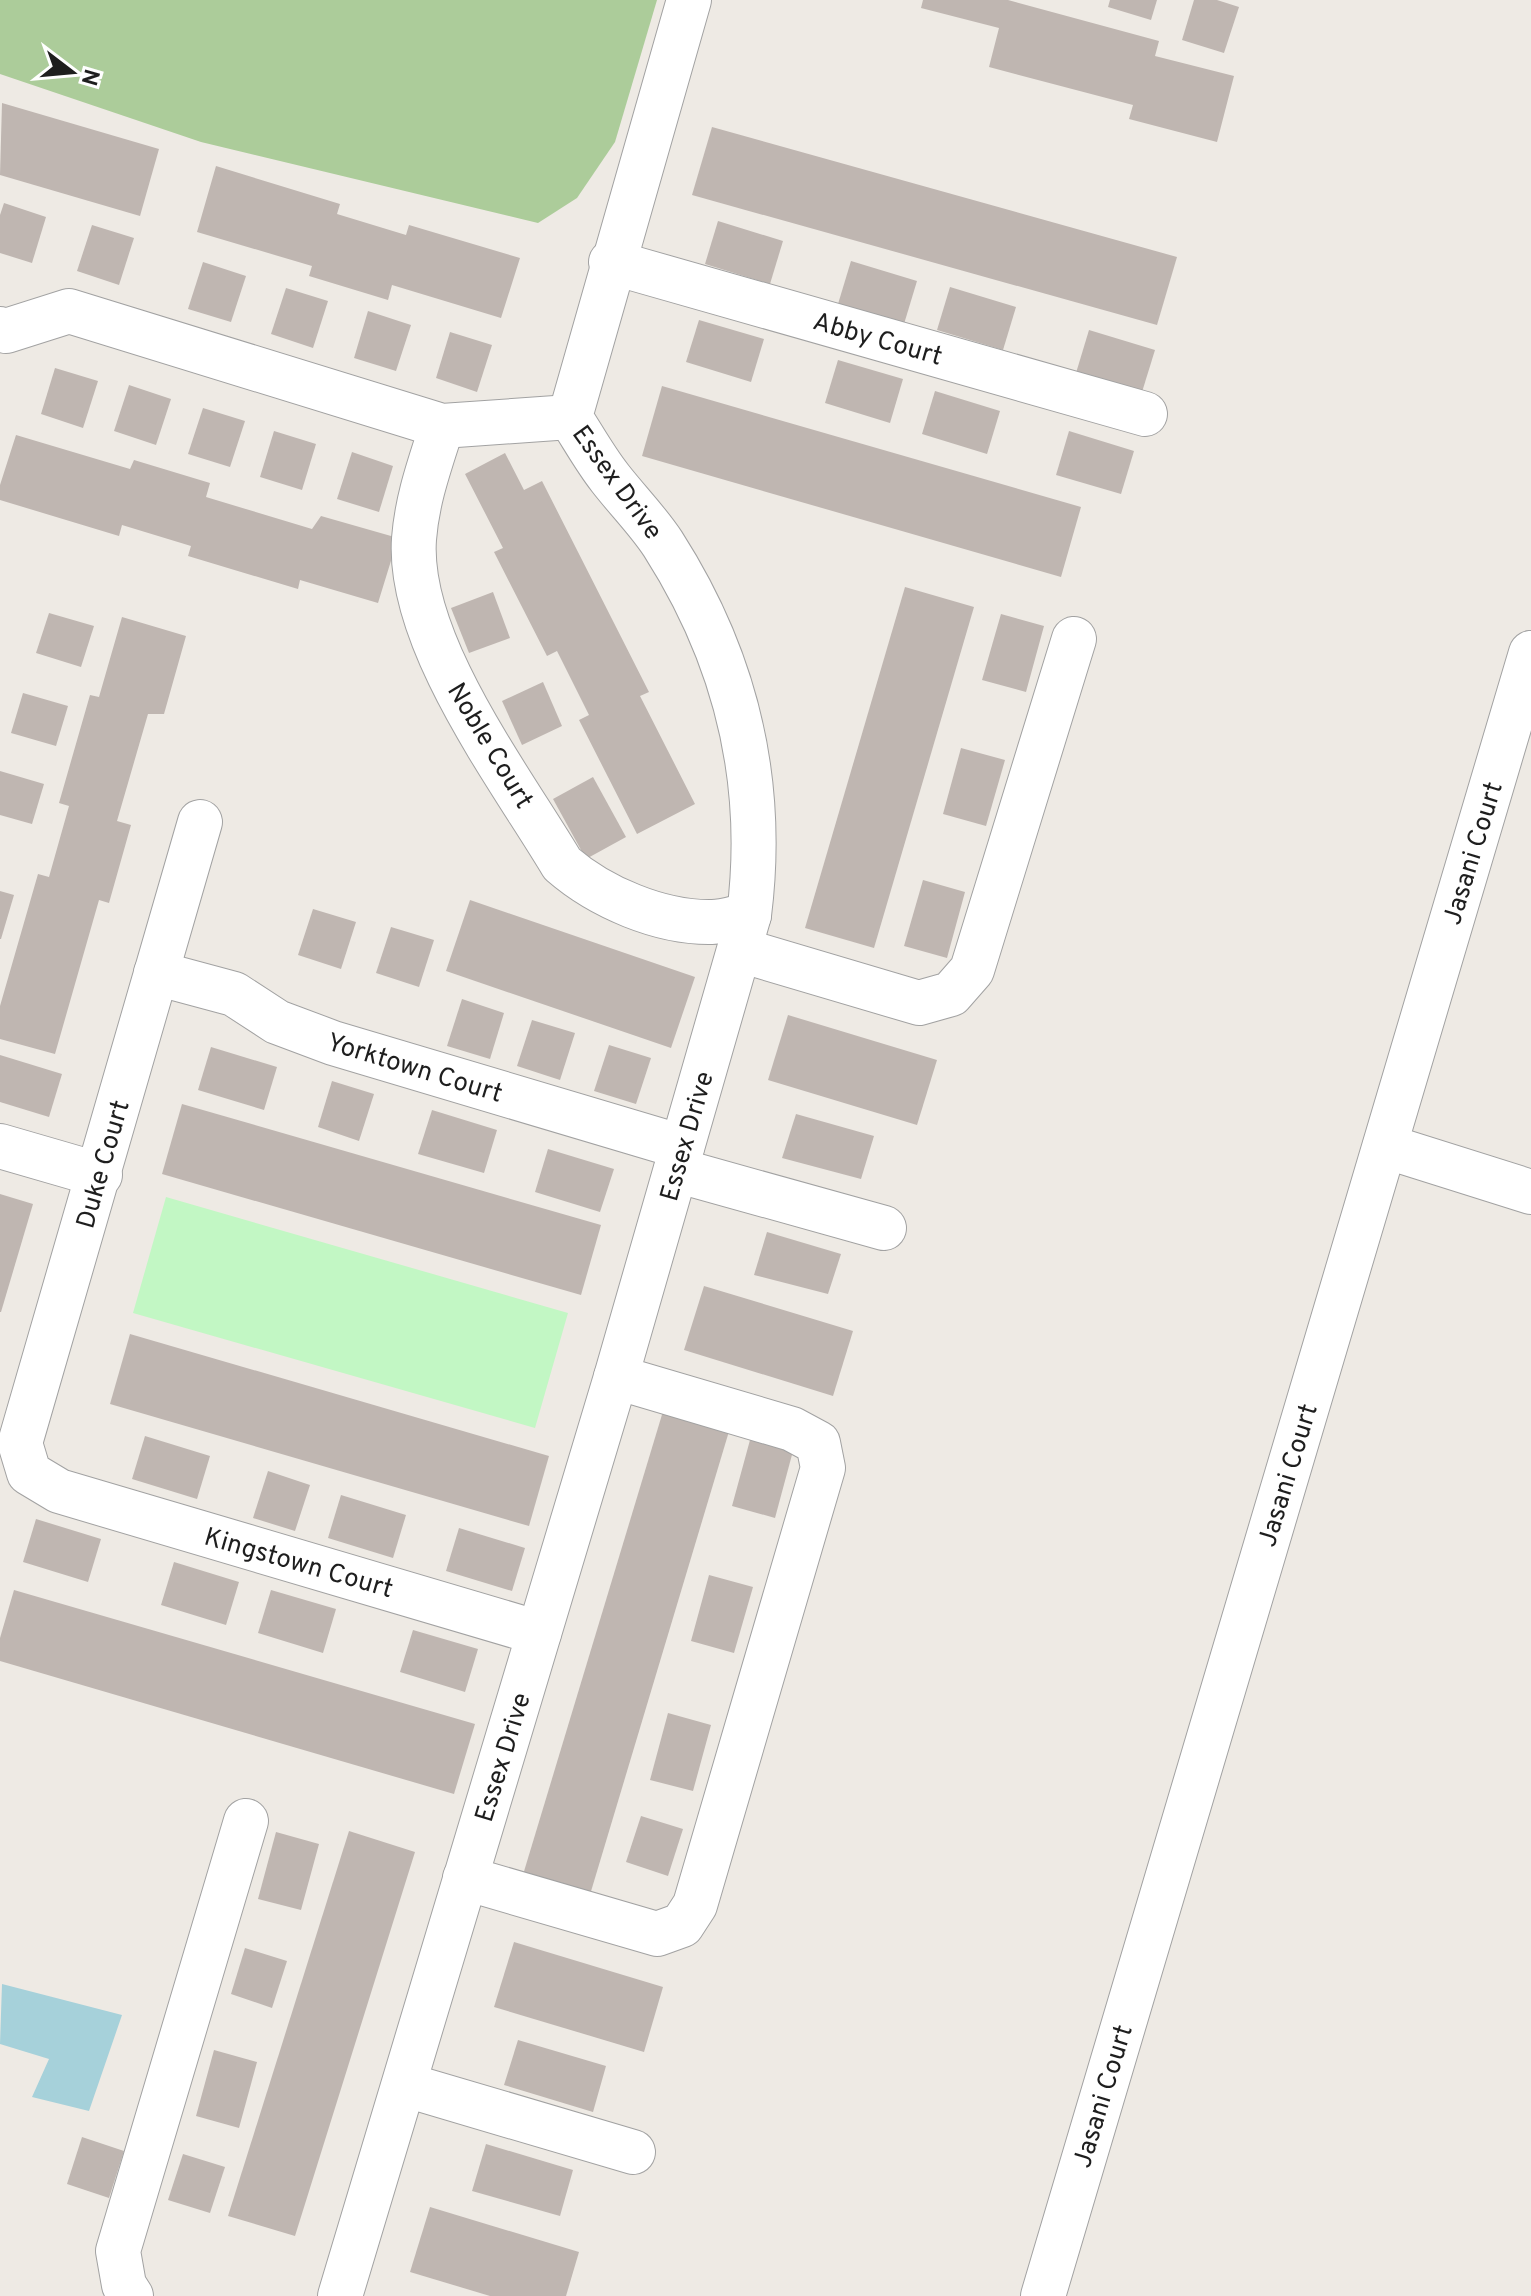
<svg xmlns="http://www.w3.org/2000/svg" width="1531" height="2296" viewBox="0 0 1531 2296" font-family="Overpass,sans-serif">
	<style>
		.forest { fill: #accc9a }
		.park { fill: #c2f7c4 }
		.water { fill: #a6d1da }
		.building { fill: #bfb6b1 }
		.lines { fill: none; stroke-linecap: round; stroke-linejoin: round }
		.minor-casing { stroke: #a2a2a2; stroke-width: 46 }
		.minor { stroke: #fff; stroke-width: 44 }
		.labels { text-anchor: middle; stroke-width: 6; stroke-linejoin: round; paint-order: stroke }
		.street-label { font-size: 26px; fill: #1e1e1e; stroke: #fff }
	</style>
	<rect width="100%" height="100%" fill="#eeeae4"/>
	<path class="forest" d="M0 0H657L615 142 577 198 538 223 201 142 0 74Z"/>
	<path class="park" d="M166 1197 568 1313 535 1428 133 1313Z"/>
	<path class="water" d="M2 1984 122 2015 89 2111 32 2097 49 2059 0 2044Z"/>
	<g class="building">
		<path d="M923 0H1008L1159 41 1155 56 1234 76 1217 142 1129 119 1133 105 989 67 999 28 921 8Z"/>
		<path d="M1110 0H1157L1151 20 1108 7Z"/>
		<path d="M1194 0H1217L1239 7 1224 53 1182 40Z"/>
		<path d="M2 103 159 149 140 216 0 175Z"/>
		<path d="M712 127 1177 257 1157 325 692 195Z"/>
		<path d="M216 166 340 204 337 214 406 235 409 225 520 258 501 318 392 285 388 300 309 276 312 266 197 232Z"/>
		<path d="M4 203 46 217 32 263 0 253V215Z"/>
		<path d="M718 221 783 241 770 284 705 264Z"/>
		<path d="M92 225 134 238 119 285 77 271Z"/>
		<path d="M851 261 917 281 904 324 838 304Z"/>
		<path d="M203 262 246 276 231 322 188 309Z"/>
		<path d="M950 287 1016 307 1003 350 937 330Z"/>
		<path d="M286 288 328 301 313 348 271 334Z"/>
		<path d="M368 311 411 325 396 371 354 358Z"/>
		<path d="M699 320 764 339 751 382 686 362Z"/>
		<path d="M1089 330 1155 350 1142 392 1076 373Z"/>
		<path d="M450 332 492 345 477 392 436 378Z"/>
		<path d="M838 360 903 379 890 423 825 403Z"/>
		<path d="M55 368 98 381 83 428 41 414Z"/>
		<path d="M129 385 171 399 156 445 114 431Z"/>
		<path d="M662 386 1081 507 1061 577 642 456Z"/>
		<path d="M935 391 1000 411 987 454 922 434Z"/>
		<path d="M203 408 245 421 230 467 188 454Z"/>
		<path d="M274 431 316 444 302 490 260 477Z"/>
		<path d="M1069 431 1134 451 1121 494 1056 475Z"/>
		<path d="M16 435 130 469 134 460 210 483 206 497 312 529 321 516 398 538 378 603 300 580 298 589 188 556 191 546 122 525 119 536 0 500V485Z"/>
		<path d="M352 452 393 466 379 512 337 499Z"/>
		<path d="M505 453 524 490 542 481 649 692 640 696 695 804 637 834 579 720 589 715 557 651 547 656 494 552 503 548 465 474Z"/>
		<path d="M905 587 974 607 874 948 805 928Z"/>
		<path d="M493 592 510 638 469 653 451 608Z"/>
		<path d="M49 613 94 626 81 667 36 653Z"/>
		<path d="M1001 614 1044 626 1026 692 982 680Z"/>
		<path d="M122 617 186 636 164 714H148L117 821 131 825 109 903 99 900 55 1054 0 1039V1006L38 874 49 877 69 806 59 803 90 695 99 697Z"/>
		<path d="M543 682 562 726 522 745 502 701Z"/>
		<path d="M23 693 68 706 56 746 11 733Z"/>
		<path d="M961 748 1005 760 986 826 943 814Z"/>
		<path d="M0 771 44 784 32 824 0 815Z"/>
		<path d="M593 777 626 837 586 859 553 799Z"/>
		<path d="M923 880 965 892 947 958 904 946Z"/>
		<path d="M0 891 14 895 1 939H0Z"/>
		<path d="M470 900 695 977 671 1048 446 971Z"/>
		<path d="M313 909 356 922 341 969 298 955Z"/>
		<path d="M391 927 434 940 419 987 376 973Z"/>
		<path d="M462 999 504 1013 490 1059 447 1046Z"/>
		<path d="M788 1015 937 1060 917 1125 768 1080Z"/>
		<path d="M532 1020 575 1033 560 1080 517 1066Z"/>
		<path d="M609 1045 651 1058 636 1104 594 1091Z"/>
		<path d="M211 1047 277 1067 264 1110 198 1090Z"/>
		<path d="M0 1055 62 1074 49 1117 0 1102Z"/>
		<path d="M332 1081 374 1094 359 1141 318 1127Z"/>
		<path d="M182 1104 601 1225 581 1295 162 1174Z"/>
		<path d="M432 1110 497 1130 484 1173 418 1154Z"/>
		<path d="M796 1114 874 1136 861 1179 782 1158Z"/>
		<path d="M548 1149 614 1169 600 1212 535 1192Z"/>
		<path d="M0 1194 33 1204 1 1312H0Z"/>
		<path d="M767 1232 841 1254 828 1294 754 1275Z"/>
		<path d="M704 1286 853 1331 833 1396 684 1350Z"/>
		<path d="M130 1334 549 1456 529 1526 110 1404Z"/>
		<path d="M664 1408 730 1428 589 1898 522 1878Z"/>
		<path d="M145 1436 210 1456 197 1499 132 1479Z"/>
		<path d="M750 1440 793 1451 775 1518 732 1506Z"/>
		<path d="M268 1471 310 1485 295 1531 253 1518Z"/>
		<path d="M341 1495 406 1515 393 1558 328 1538Z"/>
		<path d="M36 1519 101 1539 88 1582 23 1562Z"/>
		<path d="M459 1528 525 1548 512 1591 446 1571Z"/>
		<path d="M174 1562 239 1582 226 1625 161 1605Z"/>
		<path d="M709 1575 753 1587 734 1653 691 1641Z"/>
		<path d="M14 1590 475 1724 454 1794 0 1661V1638Z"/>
		<path d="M271 1590 336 1609 323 1653 258 1633Z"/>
		<path d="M413 1630 478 1649 465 1692 400 1672Z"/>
		<path d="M668 1713 711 1725 693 1791 650 1780Z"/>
		<path d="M641 1816 683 1829 668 1876 626 1862Z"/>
		<path d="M349 1831 415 1852 295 2236 228 2216Z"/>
		<path d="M276 1832 319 1844 301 1910 258 1899Z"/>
		<path d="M514 1942 663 1987 644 2052 494 2007Z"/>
		<path d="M245 1948 287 1961 272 2008 231 1994Z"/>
		<path d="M518 2040 606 2066 593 2112 504 2085Z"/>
		<path d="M214 2050 257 2062 239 2128 196 2116Z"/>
		<path d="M82 2137 124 2151 109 2198 67 2184Z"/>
		<path d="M486 2144 573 2170 560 2216 472 2191Z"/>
		<path d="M183 2154 225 2167 210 2213 168 2200Z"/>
		<path d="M430 2207 579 2252 566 2296H490L410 2272Z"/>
	</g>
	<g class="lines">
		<g class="minor-casing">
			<g id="minor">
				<path d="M611 262 1145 414"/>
				<path d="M0 329 6 331 69 311 442 426 570 417"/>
				<path d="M442 426C430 464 417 499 414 539 407 642 510 777 562 864 600 897 660 923 712 922 724 922 737 917 749 915"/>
				<path d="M200 822 20 1443 29 1473 59 1491 539 1633"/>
				<path d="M740 950 919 1003 951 994 972 970 1074 639"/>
				<path d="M156 973 234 994 277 1022 333 1043 682 1147"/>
				<path d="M0 1146 100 1175"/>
				<path d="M1385 1146 1531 1192"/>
				<path d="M676 1170 884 1228"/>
				<path d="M465 1878 657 1934 682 1925 695 1905 823 1468 818 1443 792 1429 616 1377"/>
				<path d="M406 2085 633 2152"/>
				<path d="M131 2296 124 2285 118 2251 246 1821"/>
				<path d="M340 2296 616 1377 749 915C766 781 736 658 663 544 648 521 627 500 610 478 595 459 583 437 570 417L689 0"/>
				<path d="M1043 2296 1531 653"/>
			</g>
		</g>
		<use href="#minor" class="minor"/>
	</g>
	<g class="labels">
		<g class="street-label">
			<text transform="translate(878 338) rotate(16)" y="9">Abby Court</text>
			<text transform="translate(618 482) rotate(54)" y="9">Essex Drive</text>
			<text transform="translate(491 745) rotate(59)" y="9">Noble Court</text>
			<text transform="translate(1472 853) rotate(-73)" y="9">Jasani Court</text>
			<text transform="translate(415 1067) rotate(17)" y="9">Yorktown Court</text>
			<text transform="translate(686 1136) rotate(-74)" y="9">Essex Drive</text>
			<text transform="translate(102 1164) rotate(-74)" y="9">Duke Court</text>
			<text transform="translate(1287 1475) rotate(-73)" y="9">Jasani Court</text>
			<text transform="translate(299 1562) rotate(16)" y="9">Kingstown Court</text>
			<text transform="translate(502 1757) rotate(-73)" y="9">Essex Drive</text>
			<text transform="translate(1102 2096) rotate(-73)" y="9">Jasani Court</text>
		</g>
	</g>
	<g transform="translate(72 72) rotate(106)" stroke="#ffffff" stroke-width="6" paint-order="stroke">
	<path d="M0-6L14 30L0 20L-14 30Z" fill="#1e1e1e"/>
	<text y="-12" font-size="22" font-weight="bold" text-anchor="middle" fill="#1e1e1e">N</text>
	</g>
</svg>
